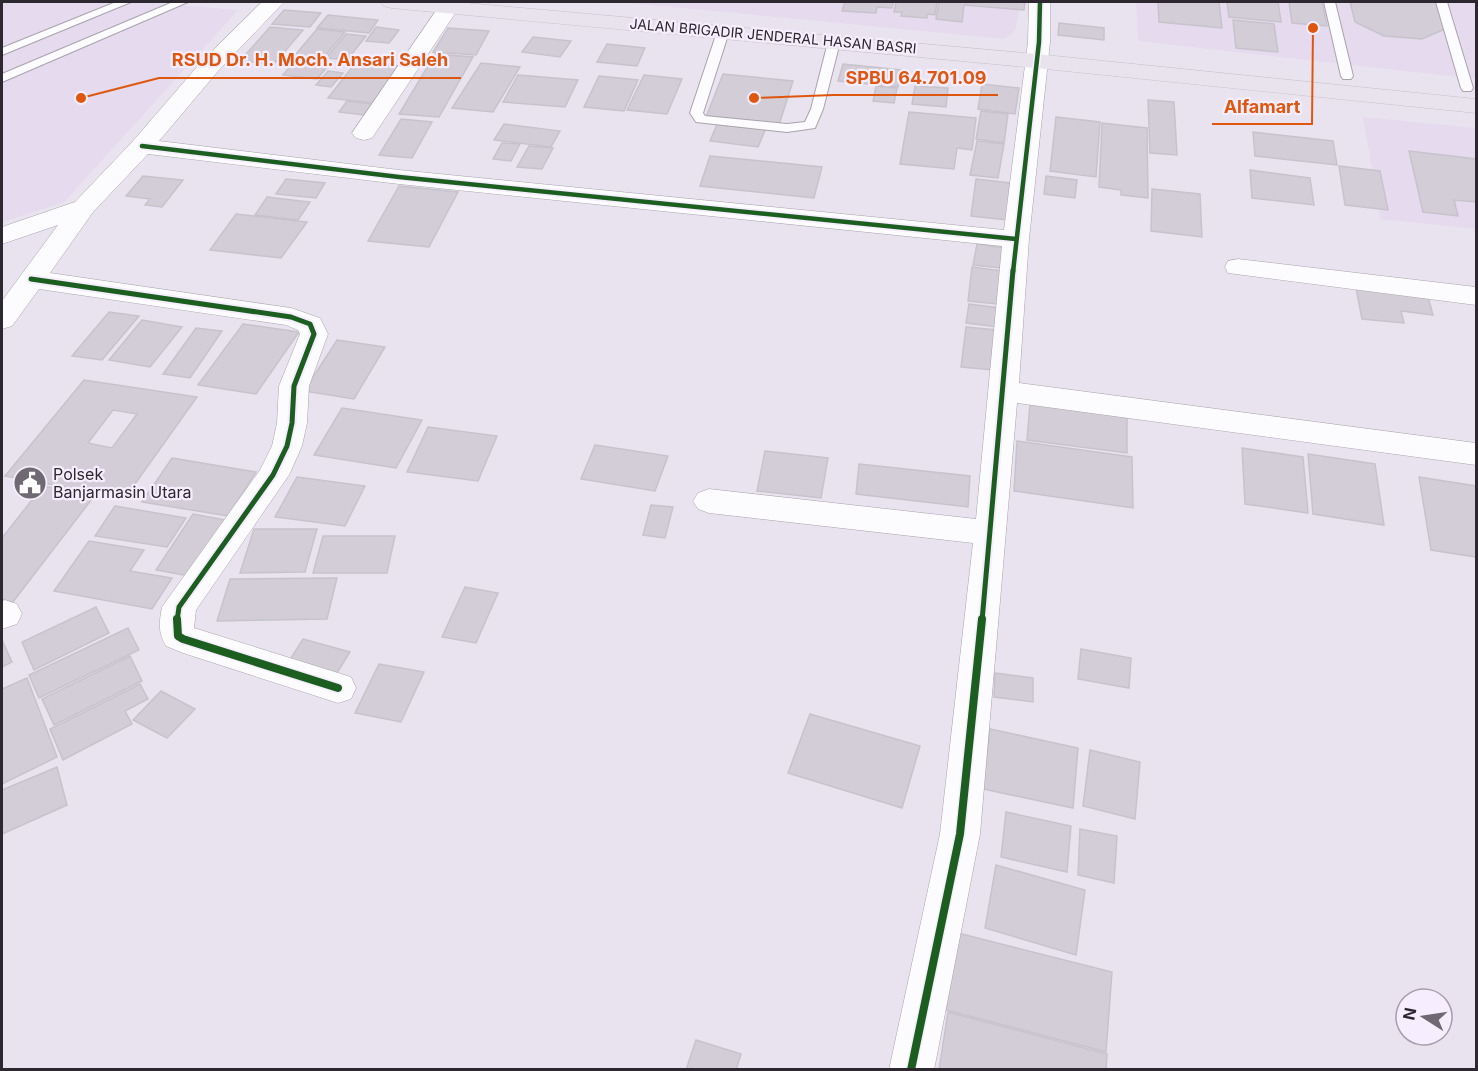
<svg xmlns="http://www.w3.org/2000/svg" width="1478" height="1071" viewBox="0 0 1478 1071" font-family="Inter,sans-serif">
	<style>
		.built { fill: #e5daee }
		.building { fill: #d2cdd7; stroke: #c7c3cc; stroke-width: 1.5; fill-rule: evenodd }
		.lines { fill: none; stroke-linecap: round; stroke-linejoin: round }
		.lane-casing { stroke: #a8a3ac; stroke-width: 2 }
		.street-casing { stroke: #a8a3ac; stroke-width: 1 }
		.highway-casing { stroke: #c5c2c8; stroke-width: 1 }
		.lane { fill: #fcfbfd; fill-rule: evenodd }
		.street { fill: #fcfbfd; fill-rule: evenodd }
		.highway { fill: #e9e3ed; fill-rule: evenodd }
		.cycleway-far2-casing { stroke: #f6edfe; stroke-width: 8 }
		.cycleway-far1-casing { stroke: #f6edfe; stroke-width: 9 }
		.cycleway-casing { stroke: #f6edfe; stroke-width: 11 }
		.cycleway-far2 { stroke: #1b5e20; stroke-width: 4.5 }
		.cycleway-far1 { stroke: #1b5e20; stroke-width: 5 }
		.cycleway { stroke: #1b5e20; stroke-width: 8 }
		.labels { text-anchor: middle; stroke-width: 4.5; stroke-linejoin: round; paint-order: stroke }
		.far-street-label { font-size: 14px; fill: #2d2830; stroke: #f6edfe }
		.poi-label { font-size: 16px; fill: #2d2830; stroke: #f6edfe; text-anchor: start }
		.leader { fill: none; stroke: #df570e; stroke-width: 2 }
		.callout-dot { fill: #df570e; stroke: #f6edfe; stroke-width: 2 }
		.callout-label { font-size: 18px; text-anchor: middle; font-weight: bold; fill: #df570e; stroke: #f6edfe; stroke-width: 4.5; stroke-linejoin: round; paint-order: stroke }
	</style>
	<rect width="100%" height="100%" fill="#e9e3ef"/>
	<g class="built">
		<path d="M2 2H141L238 10 64 202 2 222Z"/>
		<path d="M621 2H1021L1015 31 1004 39Z"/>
		<path d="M1136 2H1476V79L1138 41Z"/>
		<path d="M1363 117 1476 128V229L1381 219Z"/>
	</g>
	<g class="building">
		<path d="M845 2H893L892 8 877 7 876 13 842 11Z"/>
		<path d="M896 2H937L935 15 927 14V18L901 16 902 12H894Z"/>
		<path d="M939 2H1025L1024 10 964 5 962 22 936 19Z"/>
		<path d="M1158 2H1219L1222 28 1159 22Z"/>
		<path d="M1227 2H1278L1281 22 1229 17Z"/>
		<path d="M1289 2H1322L1327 26 1292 23Z"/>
		<path d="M1350 2H1436L1445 29 1422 39 1384 36 1355 22Z"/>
		<path d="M284 10 321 13 310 27 272 24Z"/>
		<path d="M328 15 378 20 369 33 317 28Z"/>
		<path d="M1233 20 1274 24 1278 52 1236 48Z"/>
		<path d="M1059 23 1104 28V40L1058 35Z"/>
		<path d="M270 27 303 30 274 64 240 61Z"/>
		<path d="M376 27 399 30 389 43 366 41Z"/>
		<path d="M448 28 489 31 476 55 433 52Z"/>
		<path d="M317 29 345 32 319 63 290 61Z"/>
		<path d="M346 34 366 36 347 60 326 58Z"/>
		<path d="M533 37 571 41 560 57 522 52Z"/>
		<path d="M607 44 645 48 637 66 597 62Z"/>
		<path d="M435 54 473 57 439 117 399 114Z"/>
		<path d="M357 61 400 66 372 103 328 98Z"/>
		<path d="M294 62 328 66 317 79 283 75Z"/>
		<path d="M481 63 520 67 493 112 452 108Z"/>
		<path d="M843 64 901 70 898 87 838 81Z"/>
		<path d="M328 71 343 73 331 87 316 85Z"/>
		<path d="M723 74 793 81 779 125 706 117Z"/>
		<path d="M518 75 578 80 565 107 503 102Z"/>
		<path d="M644 75 682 79 667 114 627 110Z"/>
		<path d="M599 76 638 80 624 111 584 107Z"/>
		<path d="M982 84 1019 88 1015 114 978 109Z"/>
		<path d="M876 86 897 88 894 103 873 101Z"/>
		<path d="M915 86 948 88 946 107 912 104Z"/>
		<path d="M1148 100 1174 102 1177 155 1150 153Z"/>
		<path d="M347 101 372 104 364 115 339 112Z"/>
		<path d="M981 111 1008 114 1004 143 976 139Z"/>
		<path d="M909 112 976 118 972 150 957 148 954 169 900 164Z"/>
		<path d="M1056 117 1100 122 1096 177 1050 171Z"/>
		<path d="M401 119 432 122 412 158 379 155Z"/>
		<path d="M718 122 766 128 758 147 710 141Z"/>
		<path d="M1102 123 1147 128 1148 198 1121 195V190L1099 187Z"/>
		<path d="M504 124 560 131 551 147 494 140Z"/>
		<path d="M1253 132 1333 141 1337 165 1255 156Z"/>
		<path d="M977 141 1004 144 998 178 970 175Z"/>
		<path d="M502 143 520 144 511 161 493 159Z"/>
		<path d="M529 146 553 148 542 169 517 167Z"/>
		<path d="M1409 151 1476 159V202L1454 200 1458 216 1423 212Z"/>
		<path d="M710 156 822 167 814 198 700 186Z"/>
		<path d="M1339 166 1380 171 1388 210 1345 205Z"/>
		<path d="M1250 170 1310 178 1314 205 1252 198Z"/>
		<path d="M143 176 183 180 162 207 145 205 150 199 126 196Z"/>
		<path d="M1046 176 1077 180 1075 198 1044 194Z"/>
		<path d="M286 179 325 183 316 198 276 194Z"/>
		<path d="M976 179 1010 183 1007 220 971 216Z"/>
		<path d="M399 186 458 192 429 247 368 241Z"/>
		<path d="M1152 189 1200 194 1202 237 1151 231Z"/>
		<path d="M267 197 310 202 298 220 255 215Z"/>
		<path d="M236 214 307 222 281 258 210 250Z"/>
		<path d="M977 244 1004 248 1001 268 973 265Z"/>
		<path d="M972 267 1001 271 997 304 968 301Z"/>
		<path d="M1356 288 1428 297 1433 315 1401 311 1404 323 1362 319Z"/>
		<path d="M969 304 1000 308 998 327 966 323Z"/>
		<path d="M109 312 139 316 102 360 72 356Z"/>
		<path d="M142 320 182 327 150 367 109 360Z"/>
		<path d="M243 324 299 332 256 394 198 385Z"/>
		<path d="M966 327 997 330 994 370 961 367Z"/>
		<path d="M196 328 222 331 190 378 163 374Z"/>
		<path d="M337 340 385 347 354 399 304 391Z"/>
		<path d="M84 380 197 397 125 498 5 476ZM113 410 137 414 112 448 88 443Z"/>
		<path d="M1030 404 1127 417V453L1027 440Z"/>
		<path d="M342 408 422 420 396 468 314 455Z"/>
		<path d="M428 427 497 436 478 481 407 472Z"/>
		<path d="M1017 441 1132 457 1133 508 1014 491Z"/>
		<path d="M595 445 668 456 655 491 581 479Z"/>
		<path d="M1242 448 1303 457 1308 513 1245 504Z"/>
		<path d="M765 451 828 458 821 498 757 491Z"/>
		<path d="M1308 454 1375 464 1384 525 1313 514Z"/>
		<path d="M172 458 256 472 228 516 142 502Z"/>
		<path d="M859 464 970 476 968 507 856 494Z"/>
		<path d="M297 477 365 486 345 526 275 517Z"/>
		<path d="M1419 477 1476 486V557L1431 550Z"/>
		<path d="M43 486 95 495 13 602 2 600V538Z"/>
		<path d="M651 505 673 507 665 538 643 535Z"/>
		<path d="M115 506 186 518 167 547 95 536Z"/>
		<path d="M193 514 225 520 189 576 156 570Z"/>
		<path d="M254 529H317L305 572 240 573Z"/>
		<path d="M323 536H395L387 573H313Z"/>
		<path d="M89 541 144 550 130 571 172 578 152 609 54 591Z"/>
		<path d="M337 578 327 619 217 621 230 579Z"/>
		<path d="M465 587 498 593 476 643 442 637Z"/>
		<path d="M96 607 109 633 34 670 22 642Z"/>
		<path d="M128 628 139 650 39 698 29 675Z"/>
		<path d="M303 639 350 652 337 673 289 661Z"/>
		<path d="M2 640 12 662 2 667Z"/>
		<path d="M1081 649 1131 658 1129 688 1078 679Z"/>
		<path d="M130 656 142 681 54 725 42 699Z"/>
		<path d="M379 664 424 672 401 722 355 713Z"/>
		<path d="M995 673 1033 678V702L994 697Z"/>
		<path d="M27 678 57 757 2 784V689Z"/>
		<path d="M140 684 148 699 125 711 132 724 63 760 50 729Z"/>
		<path d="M161 691 195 709 167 738 133 720Z"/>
		<path d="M810 714 920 746 902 808 788 773Z"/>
		<path d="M990 729 1078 748 1073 808 983 789Z"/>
		<path d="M1090 750 1140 762 1135 819 1083 806Z"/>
		<path d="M57 767 67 805 2 834V790Z"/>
		<path d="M1006 812 1071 826 1067 872 1001 857Z"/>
		<path d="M1080 829 1117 836 1114 883 1078 875Z"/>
		<path d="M996 865 1085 890 1076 955 985 928Z"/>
		<path d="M958 933 1112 972 1106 1052 946 1010Z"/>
		<path d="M948 1012 1107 1054 1106 1070H939Z"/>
		<path d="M696 1040 741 1054 736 1070H686Z"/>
	</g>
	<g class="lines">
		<g class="lane-casing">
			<g id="lane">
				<path d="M116 2H131L2 55V48Z"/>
				<path d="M173 2H188L2 82V74Z"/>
				<path d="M1324 2H1335L1353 76 1351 79H1343L1341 76Z"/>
				<path d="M1436 2H1447L1473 88 1471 91H1463L1461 88Z"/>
				<path d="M723 28 729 32 703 113 705 116 787 124 805 122 811 109 828 42 834 38 838 39 840 42 823 109 815 128 787 132 696 122 690 113 717 32Z"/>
			</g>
		</g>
		<g class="street-casing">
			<g id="street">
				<path d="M262 2H284L219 70 159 141 399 170 1004 230 1028 42 1029 2H1050V42L1029 239 1019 383 1476 443V465L1017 403 980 834 934 1070H889L940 834 973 543 709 513 698 509 693 501 698 493 709 489 976 519 1002 246 399 184 148 154 93 212 50 273 291 308 320 318 328 334 309 386 307 423 302 446 289 475 196 610 194 628 351 677 356 688 351 699 338 703 183 653 166 646C158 632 159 623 162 607L260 470 272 446 277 423 279 386 300 334 298 330 286 325 39 289 12 326 2 329V301L58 225 2 244V227L75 202 133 141 203 60Z"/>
				<path d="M442 2H456L460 6 372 138 364 140 356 138 352 133Z"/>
				<path d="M1238 259 1476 287V305L1228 273 1225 267 1228 261Z"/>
				<path d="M5 600 17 604 22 614 17 624 2 629V601Z"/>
			</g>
		</g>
		<g class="highway-casing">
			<path id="highway" d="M380 2H455L1036 54 1476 99V113L1036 68 391 8 384 6Z"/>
		</g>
		<use href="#lane" class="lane"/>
		<use href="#street" class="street"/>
		<use href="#highway" class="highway"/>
		<g class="cycleway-far2-casing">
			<g id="cycleway-far2">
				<path d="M142 146 399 177 1016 239"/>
				<path d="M1013 272 1039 42 1040 2"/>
			</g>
		</g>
		<g class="cycleway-far1-casing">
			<g id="cycleway-far1">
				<path d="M31 279 291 317 310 324 314 334 294 386 292 423 287 446 273 475 179 607 177 621"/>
				<path d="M982 621 1013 270"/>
			</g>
		</g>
		<g class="cycleway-casing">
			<g id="cycleway">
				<path d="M177 619 178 636 183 639 338 688"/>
				<path d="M911 1070 960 834 982 619"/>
			</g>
		</g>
		<use href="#cycleway-far2" class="cycleway-far2"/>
		<use href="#cycleway-far1" class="cycleway-far1"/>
		<use href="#cycleway" class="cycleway"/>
	</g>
	<defs>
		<g id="civic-disc" transform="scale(1.725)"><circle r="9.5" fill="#6f6973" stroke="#f6edfe"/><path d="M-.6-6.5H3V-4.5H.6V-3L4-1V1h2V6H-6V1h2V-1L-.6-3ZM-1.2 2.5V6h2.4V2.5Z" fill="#fff"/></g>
	</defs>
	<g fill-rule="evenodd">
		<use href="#civic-disc" x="30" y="483"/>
	</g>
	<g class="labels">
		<g class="far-street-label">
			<text transform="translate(773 36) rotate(5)" y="5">JALAN BRIGADIR JENDERAL HASAN BASRI</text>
		</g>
		<g class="poi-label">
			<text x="53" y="480">Polsek<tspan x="53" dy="18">Banjarmasin Utara</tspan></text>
		</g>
	</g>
	<path class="leader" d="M81 98L159 78H461M754 98L833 95H998M1313 28L1312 124H1212"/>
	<g class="callout-dot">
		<circle cx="81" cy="98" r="6"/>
		<circle cx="754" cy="98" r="6"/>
		<circle cx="1313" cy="28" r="6"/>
	</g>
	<g class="callout-label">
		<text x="310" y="66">RSUD Dr. H. Moch. Ansari Saleh</text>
		<text x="916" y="84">SPBU 64.701.09</text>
		<text x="1262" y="113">Alfamart</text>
	</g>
	<rect width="1478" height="1071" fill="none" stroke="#2d2830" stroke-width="6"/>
	<g transform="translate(1424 1017) rotate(282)"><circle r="28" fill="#f6edfe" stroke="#a69eac" stroke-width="1.5"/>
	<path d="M0-4.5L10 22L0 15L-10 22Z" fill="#6f6973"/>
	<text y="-9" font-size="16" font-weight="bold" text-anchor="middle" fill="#2d2830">N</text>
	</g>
</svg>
